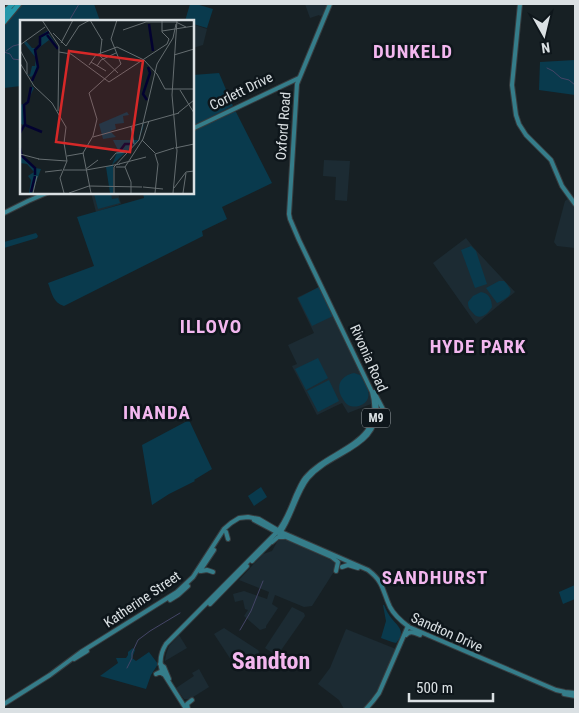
<svg xmlns="http://www.w3.org/2000/svg" width="579" height="713" viewBox="0 0 579 713" font-family="'Roboto Condensed',sans-serif">
	<style>
		.built { fill: #1c2b33 }
		.green { fill: #093a4d }
		.lines { fill: none; stroke-linecap: round; stroke-linejoin: round }
		.stream { stroke: #444566; stroke-width: 1 }
		.major-casing { stroke: #373d40; stroke-width: 6 }
		.highway-casing { stroke: #373d40; stroke-width: 7 }
		.major { stroke: #357d8a; stroke-width: 4 }
		.highway { stroke: #2597aa; stroke-width: 4.5 }
		.labels { text-anchor: middle; stroke-width: 5; stroke-linejoin: round; paint-order: stroke }
		.shield { fill: #0e161b; stroke: #9da3a7; stroke-width: 1 }
		.shield-label { font-size: 12px; font-weight: bold; fill: #dae0e3 }
		.street-label { font-size: 14px; fill: #dae0e3; stroke: #0e161b }
		.district-label { font-size: 19px; font-weight: bold; letter-spacing: 1px; fill: #f3b7ef; stroke: #0e161b }
		.town-label { font-size: 24px; font-weight: bold; fill: #f3b7ef; stroke: #0e161b }
		.inset-river { fill: none; stroke: #030230; stroke-width: 2.5 }
		.inset-road { fill: none; stroke: #656d70; stroke-width: 1 }
		.view { fill: #d62828; fill-opacity: 0.15; stroke: #d62828; stroke-width: 2.5 }
		.inset-edge { fill: none; stroke: #dae0e3; stroke-width: 2.5 }
	</style>
	<rect width="100%" height="100%" fill="#172024"/>
	<g class="built">
		<path d="M305 4H328L324 15 320 16 319 15 310 18Z"/>
		<path d="M192 24 207 29 203 45 193 48Z"/>
		<path d="M324 160 350 161 347 201 335 200 336 177 323 176Z"/>
		<path d="M91 193H118L121 204 96 212Z"/>
		<path d="M569 198 575 208V248L557 246 554 242 565 201Z"/>
		<path d="M466 238 473 247 515 292 476 324 433 263Z"/>
		<path d="M319 287H321L370 393 372 400 371 404 348 413 342 403 317 415 292 366 297 364 288 345 314 333 297 298 298 297Z"/>
		<path d="M283 538 335 562 336 563 335 570 312 606 304 607 275 595 272 604 278 608 266 626V628L260 630 244 616 248 610 245 609 243 600 235 602 233 594 244 591 267 599 269 592 239 580 263 554 272 551 277 542 280 539Z"/>
		<path d="M292 607 304 613 305 616 277 656 265 648Z"/>
		<path d="M224 628 258 650 259 652 257 657 237 669 214 634Z"/>
		<path d="M346 629 396 649 379 691 365 709H344L339 700 318 684 330 668Z"/>
		<path d="M179 635 187 648 165 661 166 655 169 646Z"/>
		<path d="M199 669 209 687 190 699H184L176 688 194 676 192 673Z"/>
	</g>
	<g class="green">
		<path d="M21 4H94L100 21H21V86L4 88V24Z"/>
		<path d="M190 4H196L213 9 207 28 193 24 192 21H185Z"/>
		<path d="M575 60V95L539 90 540 62Z"/>
		<path d="M219 73 233 106 193 126V75Z"/>
		<path d="M234 111 236 112 272 183 222 207 227 219 202 231 203 236 64 306C53 303 52 293 48 283L94 266 77 217 144 198 143 193 192 192 193 131Z"/>
		<path d="M101 192 111 193 112 199 118 198 120 203 98 209 94 194Z"/>
		<path d="M36 233 38 236 37 238 4 248V242Z"/>
		<path d="M471 246 476 251 487 284 475 288 461 250Z"/>
		<path d="M499 281H504C516 293 510 297 497 303L486 288Z"/>
		<path d="M319 287 333 316 312 326 298 298Z"/>
		<path d="M481 292C489 293 492 300 492 307 487 315 479 321 473 313 469 309 468 307 468 302L473 296Z"/>
		<path d="M318 358 328 378 306 390 295 369Z"/>
		<path d="M354 373C356 374 359 374 361 376 365 380 370 392 368 398 366 405 355 409 348 405 345 403 343 399 341 396 336 383 342 376 354 373Z"/>
		<path d="M329 380 339 401 318 412 307 391Z"/>
		<path d="M189 420 212 469 194 480 195 481 169 494 152 505 142 445Z"/>
		<path d="M261 487 267 497 254 506 248 496Z"/>
		<path d="M575 585V599L563 604 559 592Z"/>
		<path d="M383 605H384C386 610 388 614 392 619 399 627 406 632 396 643L392 642 381 638 386 621Z"/>
		<path d="M133 648 135 650 132 658 136 661 149 652 158 664 151 675 146 689 100 676 118 663 116 658H126L128 655V652Z"/>
	</g>
	<g class="lines">
		<g class="stream">
			<path d="M69 21 79 4"/>
			<path d="M6 51 13 46 21 44"/>
			<path d="M4 52 10 54 13 59 21 60"/>
			<path d="M547 68 553 71 561 78 569 80 575 85"/>
			<path d="M240 630 251 611 263 581"/>
			<path d="M127 668 132 658V653L138 640 150 631 180 613"/>
		</g>
		<g class="major-casing">
			<g id="major">
				<path d="M520 4 512 85 516 115 519 124 526 135 551 160 562 186 575 204"/>
				<path d="M192 129 299 78"/>
				<path d="M4 213 28 201 49 192"/>
				<path d="M374 392 384 411"/>
				<path d="M254 520 286 537 334 558"/>
				<path d="M226 532 228 539"/>
				<path d="M280 533C292 516 296 493 308 478 332 449 383 449 376 400"/>
				<path d="M272 542 278 537H284"/>
				<path d="M333 558 338 562 336 571"/>
				<path d="M252 561 272 541"/>
				<path d="M342 567 348 565 358 568"/>
				<path d="M200 571 214 550"/>
				<path d="M201 571 207 570 213 572"/>
				<path d="M170 600 178 595 188 586"/>
				<path d="M210 604 247 566"/>
				<path d="M406 635C410 630 415 633 420 635"/>
				<path d="M74 659 87 651"/>
				<path d="M160 664 164 667 169 679"/>
				<path d="M156 674 160 672 163 674"/>
				<path d="M564 694 575 696"/>
				<path d="M4 704 50 675 81 652 177 592 193 577 224 529 231 523 239 518 248 517 259 519 281 532 368 570C384 582 382 590 390 607 394 615 401 621 409 627L556 690 565 692 575 693"/>
				<path d="M186 709 162 671C159 661 161 652 166 644L277 532C286 522 291 507 296 495 299 489 301 483 305 478 330 448 387 445 372 392L299 240 290 219 289 214 297 84 330 4"/>
				<path d="M188 709 187 704 192 700"/>
				<path d="M366 709 373 701 379 693 408 626"/>
			</g>
		</g>
		<g class="highway-casing">
			<g id="highway">
				<path d="M6 10 13 4"/>
				<path d="M4 17 10 10"/>
				<path d="M4 22 19 4"/>
			</g>
		</g>
		<use href="#major" class="major"/>
		<use href="#highway" class="highway"/>
	</g>
	<g class="labels">
		<rect class="shield" x="362" y="408.5" width="28" height="19" rx="4"/>
		<g class="shield-label">
			<text x="376" y="422">M9</text>
		</g>
		<g class="street-label">
			<text transform="translate(241 91) rotate(-26)" y="5">Corlett Drive</text>
			<text transform="translate(283 126) rotate(-86)" y="5">Oxford Road</text>
			<text transform="translate(369 358) rotate(66)" y="5">Rivonia Road</text>
			<text transform="translate(142 599) rotate(-34)" y="5">Katherine Street</text>
			<text transform="translate(447 632) rotate(24)" y="5">Sandton Drive</text>
		</g>
		<g class="district-label">
			<text x="413" y="58">DUNKELD</text>
			<text x="211" y="333">ILLOVO</text>
			<text x="478" y="353">HYDE PARK</text>
			<text x="157" y="419">INANDA</text>
			<text x="435" y="584">SANDHURST</text>
		</g>
		<g class="town-label">
			<text x="271" y="669">Sandton</text>
		</g>
	</g>
	<g transform="translate(20 20)">
		<rect width="174" height="174" fill="#172024"/>
		<path d="M27 11 39 29 29 20 16 30 18 47 11 66 14 68 5 86V104L9 106 4 107 0 114 3 105 0 103V85L6 83 11 71 13 55 11 57 7 54 10 55 12 46H15L16 38 4 23 6 21 12 28H18L20 16ZM107 92 109 95 103 96 104 103 95 104 96 109 90 111 96 117 83 119 79 104ZM124 102 123 108 119 119 117 122 93 144V173H90L86 147 92 145 98 130 93 120H118ZM0 134 15 148 21 149 12 173H9L11 160 8 156 14 152 7 144 0 143Z" fill="#093a4d"/>
		<path class="inset-river" d="M129 4 133 31M27 15 38 29M12 61 18 47 15 30 20 25V17L29 12M127 80 123 74 130 53 128 47M5 105 22 112M0 113 5 104 4 85 8 82 11 67M0 128 2 136 15 148V155M99 132 105 124H113M11 172 15 156"/>
		<path class="inset-road" d="M22 0 39 26 38 91M70 0 82 20M103 10 126 2H156L166 7M142 11 174 6M33 13 46 26 59 6 70 0M82 19 80 36 98 53M41 23 53 0M0 25 25 7M0 30 7 43V54M39 32 51 34 89 62 147 24 149 19 142 12V0M154 35 174 29M71 42 86 51M0 43 14 66 32 83 46 107 44 123 47 141 40 158 44 173M137 44 153 18 156 4M69 45 76 35 97 27 124 40 137 54 145 69H174M77 46 81 40 96 33M160 70 174 93M158 93 174 80M111 106 114 124M73 117 159 93M122 120 135 133M155 128 174 124M0 134 19 139M135 134 154 128M47 136 64 133M18 139 47 141M90 140 96 133 108 132M99 144 126 137M96 147H105L123 119 129 101M105 147 111 162V173M66 149 78 140M44 150H66L100 144M25 152 42 150M123 167 143 169M154 168 166 152 174 151M13 173 17 156M49 173 69 166 122 167M71 173 63 133 73 116 77 99 69 73 101 44 91 19 97 0M94 173V147L119 120 137 44M135 173 138 144 135 134M153 173 157 131 152 75 157 0M163 173 166 153"/>
		<path class="view" d="M49 31 123 41 110 132 36 122Z"/>
		<rect width="174" height="174" class="inset-edge"/>
	</g>
	<rect width="579" height="713" fill="none" stroke="#dae0e3" stroke-width="10"/>
	<g transform="translate(544 35) rotate(172)" stroke="#0e161b" stroke-width="4" paint-order="stroke">
	<path d="M0-4L9 19L0 12L-9 19Z" fill="#dae0e3"/>
	<text y="-8" font-size="14" font-weight="bold" text-anchor="middle" fill="#dae0e3">N</text>
	</g>
	<path d="M409 693v8h84v-8" fill="none" stroke="#dae0e3" stroke-width="2.5"/>
	<text x="416" y="693" font-size="15" fill="#dae0e3" stroke="#0e161b" stroke-width="4" paint-order="stroke">500 m</text>
</svg>
